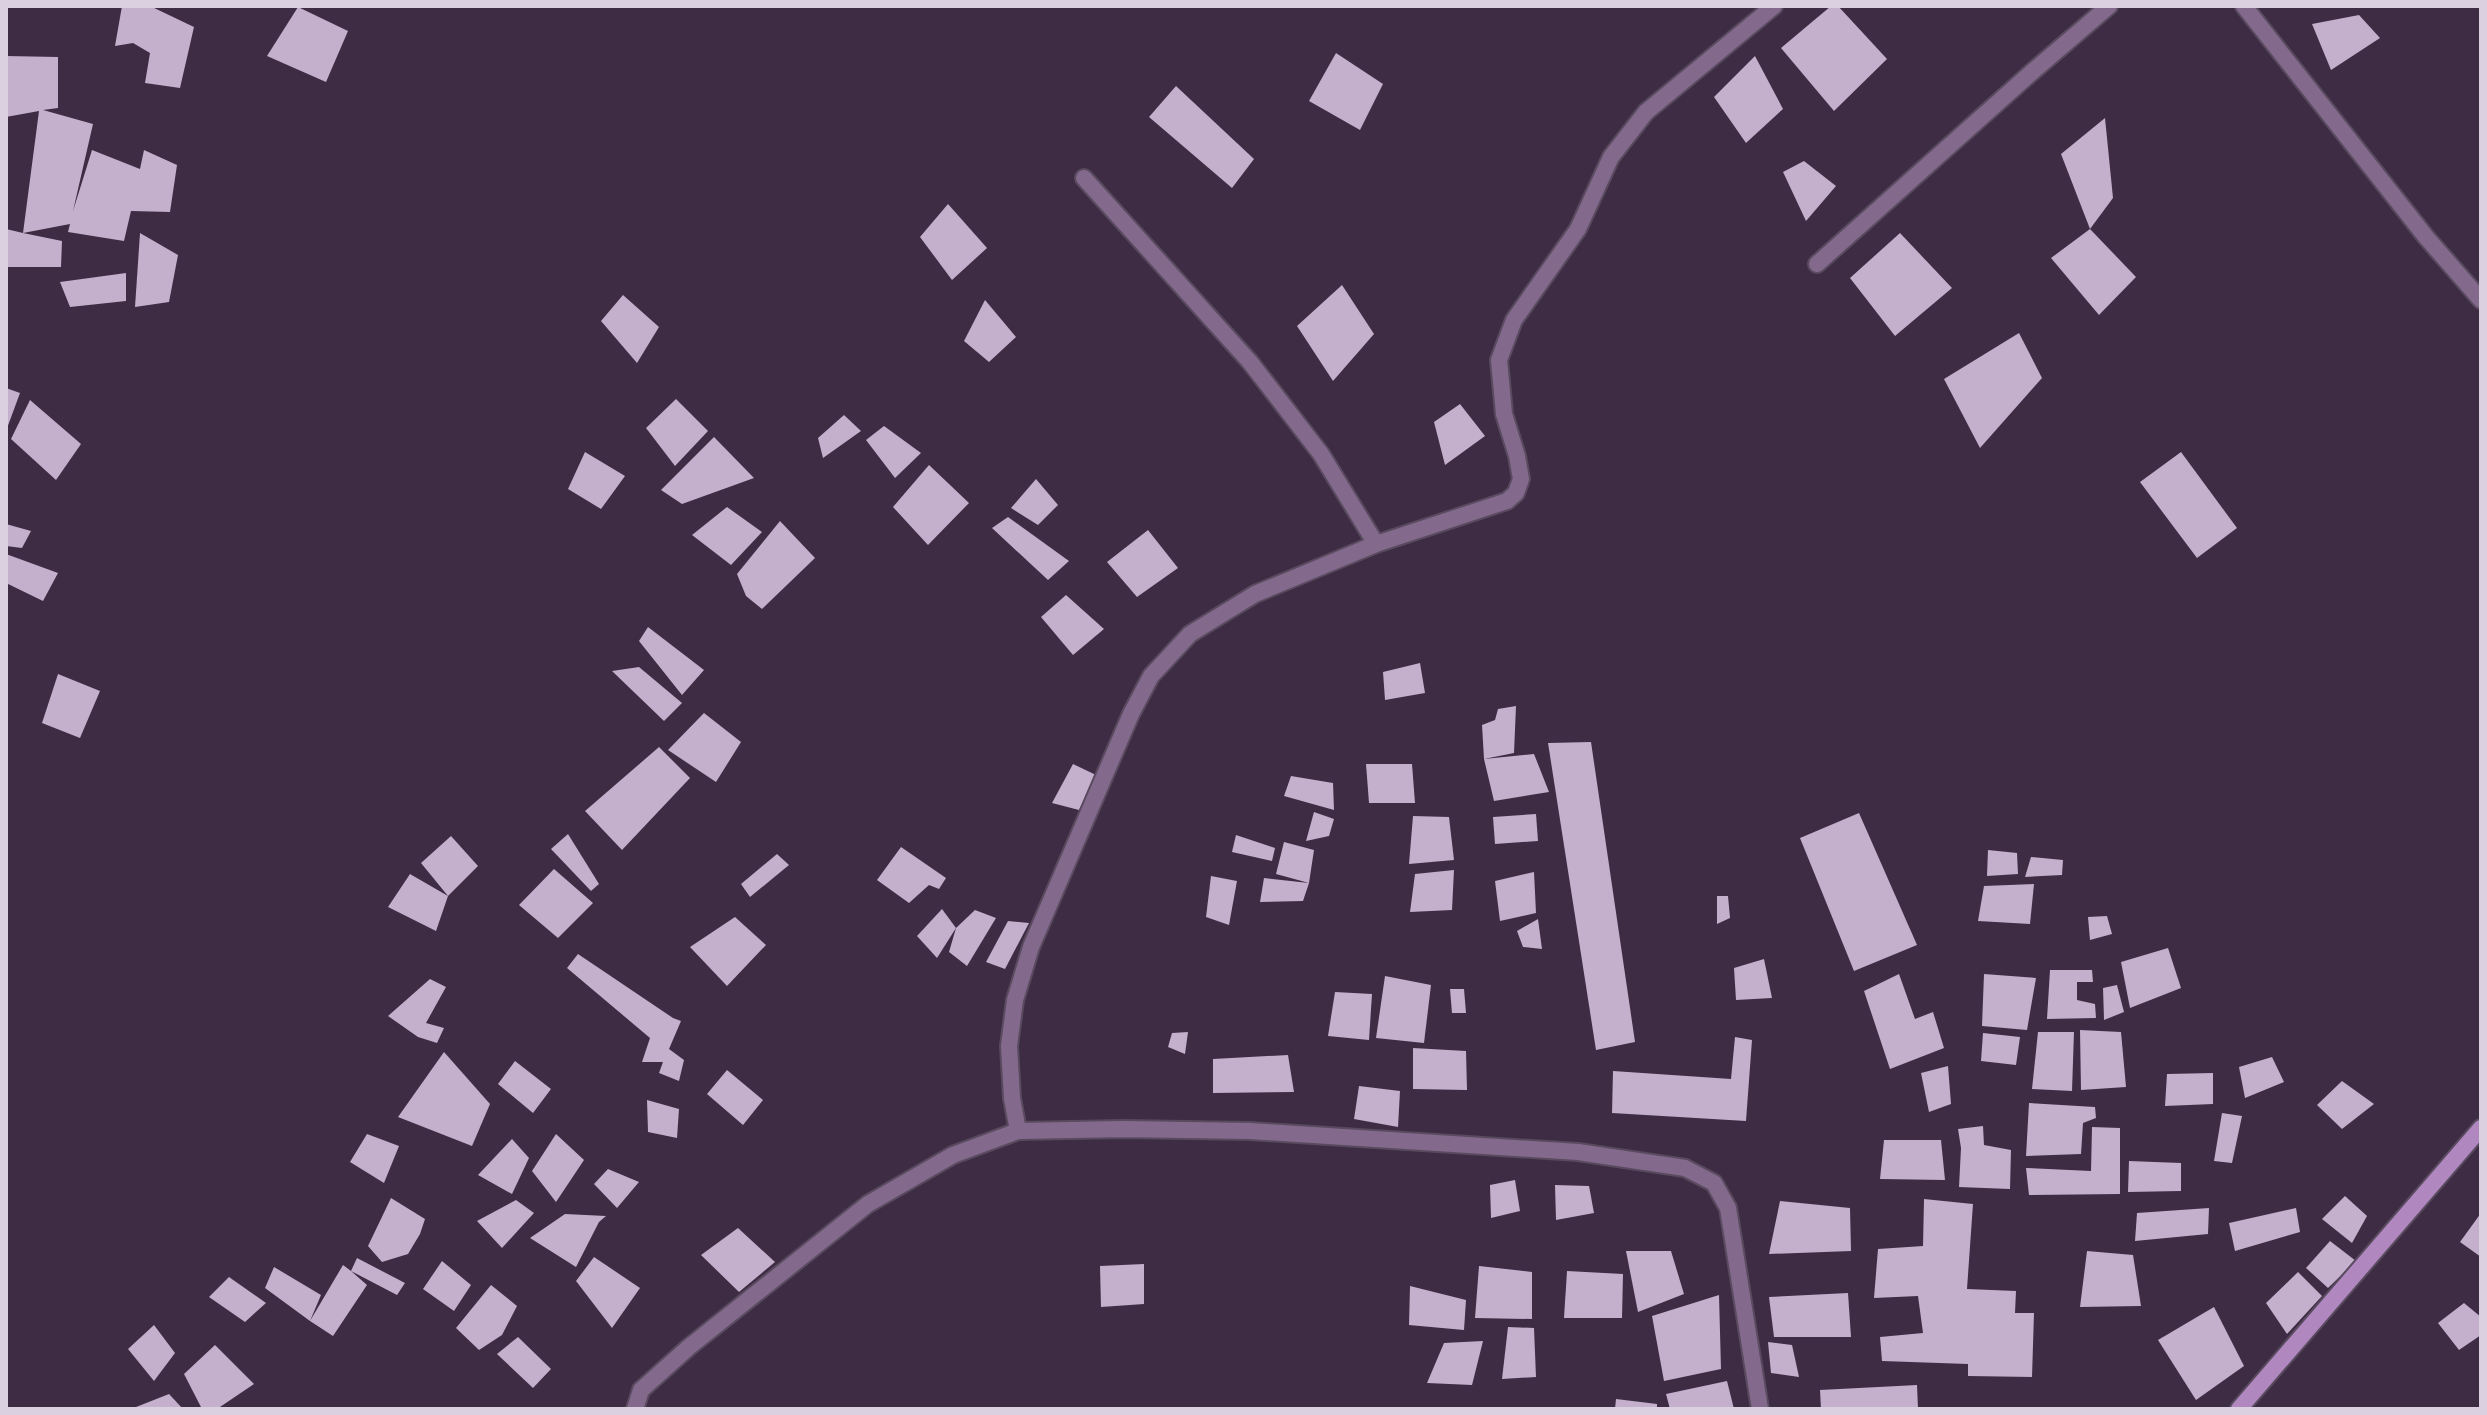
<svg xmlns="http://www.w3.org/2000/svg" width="2487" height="1415" viewBox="0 0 2487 1415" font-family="Roboto,sans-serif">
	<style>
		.building { fill: #c4afcc }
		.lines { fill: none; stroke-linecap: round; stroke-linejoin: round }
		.street-casing { stroke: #594a5f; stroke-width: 20 }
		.secondary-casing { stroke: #594a5f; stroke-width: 20 }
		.street { stroke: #836a8d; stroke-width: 16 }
		.secondary { stroke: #b088bf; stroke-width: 16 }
	</style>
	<rect width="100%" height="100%" fill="#3d2c43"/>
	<g class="building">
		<path d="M122 6H150L194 27 180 88 145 83 150 53 133 43 115 46Z"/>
		<path d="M1831 6H1838L1887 59 1834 111 1781 48Z"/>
		<path d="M298 7 348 31 326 82 267 56Z"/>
		<path d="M2359 15 2380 38 2331 70 2312 24Z"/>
		<path d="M1336 53 1383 84 1360 130 1309 101Z"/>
		<path d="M6 56 58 57V108L43 110 93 124 73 211 92 150 140 169 144 150 177 165 170 212 131 211 124 241 68 232 70 224 23 233 62 241 61 267H6V229L23 233 39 111 6 117Z"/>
		<path d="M1755 56 1783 109 1746 143 1714 97Z"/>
		<path d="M1176 86 1254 159 1232 188 1149 117Z"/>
		<path d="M2105 118 2113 198 2090 229 2061 154Z"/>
		<path d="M1804 161 1836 186 1806 221 1783 172Z"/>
		<path d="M948 204 987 248 952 280 920 237Z"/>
		<path d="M2090 229 2136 277 2099 315 2051 258Z"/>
		<path d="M140 233 178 255 169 302 135 307Z"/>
		<path d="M1900 233 1952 288 1895 336 1850 278Z"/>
		<path d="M126 273V301L70 307 60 282Z"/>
		<path d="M1342 285 1374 334 1333 381 1297 326Z"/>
		<path d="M623 295 659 327 637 363 601 321Z"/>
		<path d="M985 300 1016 337 989 362 964 341Z"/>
		<path d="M2019 333 2042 378 1980 448 1944 379Z"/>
		<path d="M6 388 20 393 6 431Z"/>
		<path d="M676 399 708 431 675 466 646 428Z"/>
		<path d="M30 400 81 444 56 480 11 439Z"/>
		<path d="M1460 404 1485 436 1445 465 1434 422Z"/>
		<path d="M844 415 861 431 823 458 818 438Z"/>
		<path d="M884 426 921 453 895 478 866 440Z"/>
		<path d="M714 437 754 478 682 504 661 490Z"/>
		<path d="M585 452 625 476 601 509 568 489Z"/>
		<path d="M2181 452 2237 528 2197 558 2140 482Z"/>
		<path d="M929 465 969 503 928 545 893 507Z"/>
		<path d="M1036 479 1058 505 1038 525 1011 508Z"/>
		<path d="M727 507 762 532 731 565 692 535Z"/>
		<path d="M1008 517 1069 561 1048 580 992 528Z"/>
		<path d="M780 521 815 558 762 609 746 596 737 574Z"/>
		<path d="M6 524 31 531 22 548 6 546Z"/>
		<path d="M1148 530 1178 568 1137 597 1107 562Z"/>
		<path d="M6 554 58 573 43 601 6 583Z"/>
		<path d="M1066 595 1104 629 1073 655 1041 617Z"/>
		<path d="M648 627 704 670 682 695 639 641Z"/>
		<path d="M1420 663 1425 693 1385 700 1383 672Z"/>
		<path d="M639 667 682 703 664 721 612 671Z"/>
		<path d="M58 674 100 691 80 738 42 723Z"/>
		<path d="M1516 706 1514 753 1484 759 1534 754 1549 792 1494 801 1484 759 1482 725 1495 720 1498 709Z"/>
		<path d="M704 713 741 742 716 782 668 750Z"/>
		<path d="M1591 742 1635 1042 1596 1050 1548 743Z"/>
		<path d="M659 747 690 778 622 850 585 811Z"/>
		<path d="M1073 764 1096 775 1079 810 1052 803Z"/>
		<path d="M1366 764H1412L1415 803H1369Z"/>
		<path d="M1291 776 1333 783 1334 810 1284 796Z"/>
		<path d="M1314 812 1334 819 1329 836 1306 841Z"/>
		<path d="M1859 813 1917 945 1854 971 1800 838Z"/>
		<path d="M1536 814 1538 841 1495 844 1493 817Z"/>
		<path d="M1413 816 1449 817 1454 860 1409 864Z"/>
		<path d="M568 834 599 884 591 891 551 849Z"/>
		<path d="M1236 835 1275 848 1272 861 1232 852Z"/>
		<path d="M451 836 478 866 448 896 436 931 388 907 410 874 448 896 421 863Z"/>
		<path d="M1284 842 1314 850 1309 883 1303 901 1260 902 1264 878 1309 883 1276 874Z"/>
		<path d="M901 847 946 878 939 889 929 885 909 903 877 880Z"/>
		<path d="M1988 850 2017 853 2018 874 1987 876Z"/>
		<path d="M777 854 789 865 750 897 741 884Z"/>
		<path d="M2031 857 2063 860 2062 875 2025 877Z"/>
		<path d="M554 869 593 903 558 938 519 905Z"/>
		<path d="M1454 870 1452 910 1410 912 1415 874Z"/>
		<path d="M1534 872 1536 913 1500 921 1495 881Z"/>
		<path d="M1211 876 1237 881 1229 925 1206 917Z"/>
		<path d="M2034 884 2030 924 1978 921 1984 886Z"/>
		<path d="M1717 896H1728L1730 918 1717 924Z"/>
		<path d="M942 909 956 928 937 958 917 936Z"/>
		<path d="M975 910 996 918 967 966 949 952 956 928Z"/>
		<path d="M2107 916 2112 934 2090 940 2088 917Z"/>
		<path d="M735 917 766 945 727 986 690 947Z"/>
		<path d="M1538 919 1542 949 1523 947 1517 931Z"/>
		<path d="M1008 921 1029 923 1005 969 986 962Z"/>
		<path d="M2168 948 2181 988 2130 1008 2121 962Z"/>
		<path d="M578 954 673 1018 681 1021 669 1049 684 1060 679 1081 659 1073 663 1062H642L650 1038 567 968Z"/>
		<path d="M1764 959 1772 998 1736 1000 1734 968Z"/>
		<path d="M2050 970H2092L2093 982H2077V1000L2095 1004 2096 1018 2047 1019Z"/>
		<path d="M1899 974 1915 1019 1933 1012 1944 1048 1890 1069 1864 991Z"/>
		<path d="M1984 974 2036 978 2027 1030 1982 1026Z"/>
		<path d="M1385 976 1431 985 1424 1043 1376 1038Z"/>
		<path d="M430 979 446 987 426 1023 444 1028 437 1043 418 1037 388 1016Z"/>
		<path d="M2117 985 2124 1012 2104 1020 2103 988Z"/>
		<path d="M1450 989H1464L1466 1013H1452Z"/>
		<path d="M1335 992 1372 994 1369 1040 1328 1036Z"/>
		<path d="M2080 1030 2121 1032 2126 1087 2081 1090Z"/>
		<path d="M1188 1032 1185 1054 1168 1047 1172 1033Z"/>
		<path d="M2038 1032H2074L2072 1091 2032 1089Z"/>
		<path d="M1983 1033 2020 1037 2016 1065 1981 1061Z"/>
		<path d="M1735 1037 1752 1040 1746 1121 1612 1113 1613 1071 1731 1079Z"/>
		<path d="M1413 1048 1466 1051 1467 1090 1413 1089Z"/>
		<path d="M444 1052 490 1104 472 1146 398 1117Z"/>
		<path d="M1288 1055 1294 1092 1213 1093V1059Z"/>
		<path d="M2272 1057 2284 1082 2245 1098 2239 1067Z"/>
		<path d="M515 1061 551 1089 533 1113 498 1084Z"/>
		<path d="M1948 1066 1951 1104 1929 1112 1921 1073Z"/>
		<path d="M727 1070 763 1100 743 1125 707 1094Z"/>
		<path d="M2213 1073V1104L2165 1106 2167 1074Z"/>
		<path d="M2342 1081 2374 1104 2342 1129 2317 1105Z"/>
		<path d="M1359 1086 1400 1091 1398 1127 1354 1119Z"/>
		<path d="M647 1100 679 1109 677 1138 648 1132Z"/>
		<path d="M2029 1103 2095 1107 2096 1118 2083 1123 2081 1154 2026 1156Z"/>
		<path d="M2222 1113 2242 1116 2232 1163 2214 1161Z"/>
		<path d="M1983 1126 1984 1145 2011 1150 2010 1189 1959 1187 1961 1148 1958 1129Z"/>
		<path d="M2092 1127 2120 1128V1194L2029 1195 2026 1168 2091 1171Z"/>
		<path d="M367 1134 399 1146 384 1183 350 1162Z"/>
		<path d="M556 1134 584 1160 556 1202 532 1171Z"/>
		<path d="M512 1139 529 1158 512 1194 478 1175Z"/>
		<path d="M1884 1140H1941L1945 1180 1880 1179Z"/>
		<path d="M2129 1161 2181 1163V1191L2128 1192Z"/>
		<path d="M608 1169 639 1182 617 1208 594 1184Z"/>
		<path d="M1515 1180 1520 1211 1491 1218 1490 1185Z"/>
		<path d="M1555 1185 1589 1186 1594 1213 1556 1220Z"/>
		<path d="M2345 1196 2367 1216 2352 1243 2322 1219Z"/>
		<path d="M391 1198 425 1219 420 1234 408 1254 382 1262 368 1246Z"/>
		<path d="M1924 1199 1973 1204 1967 1289 2016 1291 2015 1313H2034L2032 1377 1968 1376V1364L1882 1361 1880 1337 1923 1333 1918 1296 1874 1298 1878 1249 1923 1246Z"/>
		<path d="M516 1200 534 1213 502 1248 477 1221Z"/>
		<path d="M1780 1201 1850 1208 1851 1251 1769 1254Z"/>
		<path d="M2209 1208 2208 1234 2135 1241 2137 1213Z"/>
		<path d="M2296 1208 2300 1232 2235 1251 2229 1223Z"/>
		<path d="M2481 1213V1257L2460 1242Z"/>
		<path d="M565 1214 606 1216 599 1222 576 1267 530 1238Z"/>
		<path d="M738 1228 775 1262 739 1292 701 1255Z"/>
		<path d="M2330 1241 2356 1261 2328 1288 2306 1268Z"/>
		<path d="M1626 1251H1671L1684 1294 1638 1312Z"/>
		<path d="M2087 1251 2133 1255 2141 1306 2080 1307Z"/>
		<path d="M594 1257 640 1288 612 1328 576 1281Z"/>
		<path d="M357 1258 405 1283 397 1295 351 1271 367 1285 333 1336 310 1321 265 1288 274 1267 321 1295 310 1321 343 1265 351 1271Z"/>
		<path d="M442 1261 471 1285 454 1311 423 1289Z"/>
		<path d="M1144 1264V1304L1101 1307 1100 1266Z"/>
		<path d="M1479 1266 1532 1272V1319L1475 1318Z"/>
		<path d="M1567 1271 1623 1274 1622 1318H1564Z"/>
		<path d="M2298 1272 2322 1296 2287 1334 2266 1303Z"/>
		<path d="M229 1277 266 1303 245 1322 209 1297Z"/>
		<path d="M491 1285 517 1306 502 1335 479 1350 456 1328Z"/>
		<path d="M1410 1286 1466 1300 1464 1330 1409 1325Z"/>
		<path d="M1848 1293 1851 1337H1774L1769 1297Z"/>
		<path d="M1719 1295 1721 1369 1664 1381 1652 1316Z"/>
		<path d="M2464 1303 2481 1317V1335L2459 1350 2438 1323Z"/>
		<path d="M2214 1307 2244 1366 2196 1400 2158 1340Z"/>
		<path d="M154 1325 175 1353 154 1381 128 1349Z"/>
		<path d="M1508 1327 1534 1328 1536 1377 1502 1379Z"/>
		<path d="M518 1337 551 1369 533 1388 497 1354Z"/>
		<path d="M1483 1341 1472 1385 1427 1383 1444 1343Z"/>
		<path d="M1768 1342 1792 1345 1799 1377 1771 1373Z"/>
		<path d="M215 1345 254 1384 217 1409H202L184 1374Z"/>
		<path d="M1727 1381 1734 1409H1670L1666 1394Z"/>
		<path d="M1917 1385 1918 1409H1821L1820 1390Z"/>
		<path d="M169 1394 183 1409H131Z"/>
		<path d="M1616 1399 1657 1404V1409H1615Z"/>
	</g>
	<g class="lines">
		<g class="street-casing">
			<g id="street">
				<path d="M2244 6 2426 237 2481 300"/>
				<path d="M1084 178 1250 362 1321 454 1376 544"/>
				<path d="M1817 264 2032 72 2109 6"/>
				<path d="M635 1409 641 1390 689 1347 868 1204 953 1155 1018 1131"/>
				<path d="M1760 1409 1728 1208 1714 1183 1685 1168 1578 1152 1250 1131 1123 1129 1018 1131 1012 1098 1009 1046 1015 1000 1031 947 1131 714 1151 676 1190 634 1255 594 1376 544 1507 501 1516 493 1521 479 1517 456 1504 414 1499 360 1514 320 1578 229 1611 157 1646 112 1774 6"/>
			</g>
		</g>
		<g class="secondary-casing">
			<path id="secondary" d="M2239 1409 2481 1128"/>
		</g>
		<use href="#street" class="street"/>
		<use href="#secondary" class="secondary"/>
	</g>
	<rect width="2487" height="1415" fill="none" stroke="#dbd0df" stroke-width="16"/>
</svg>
